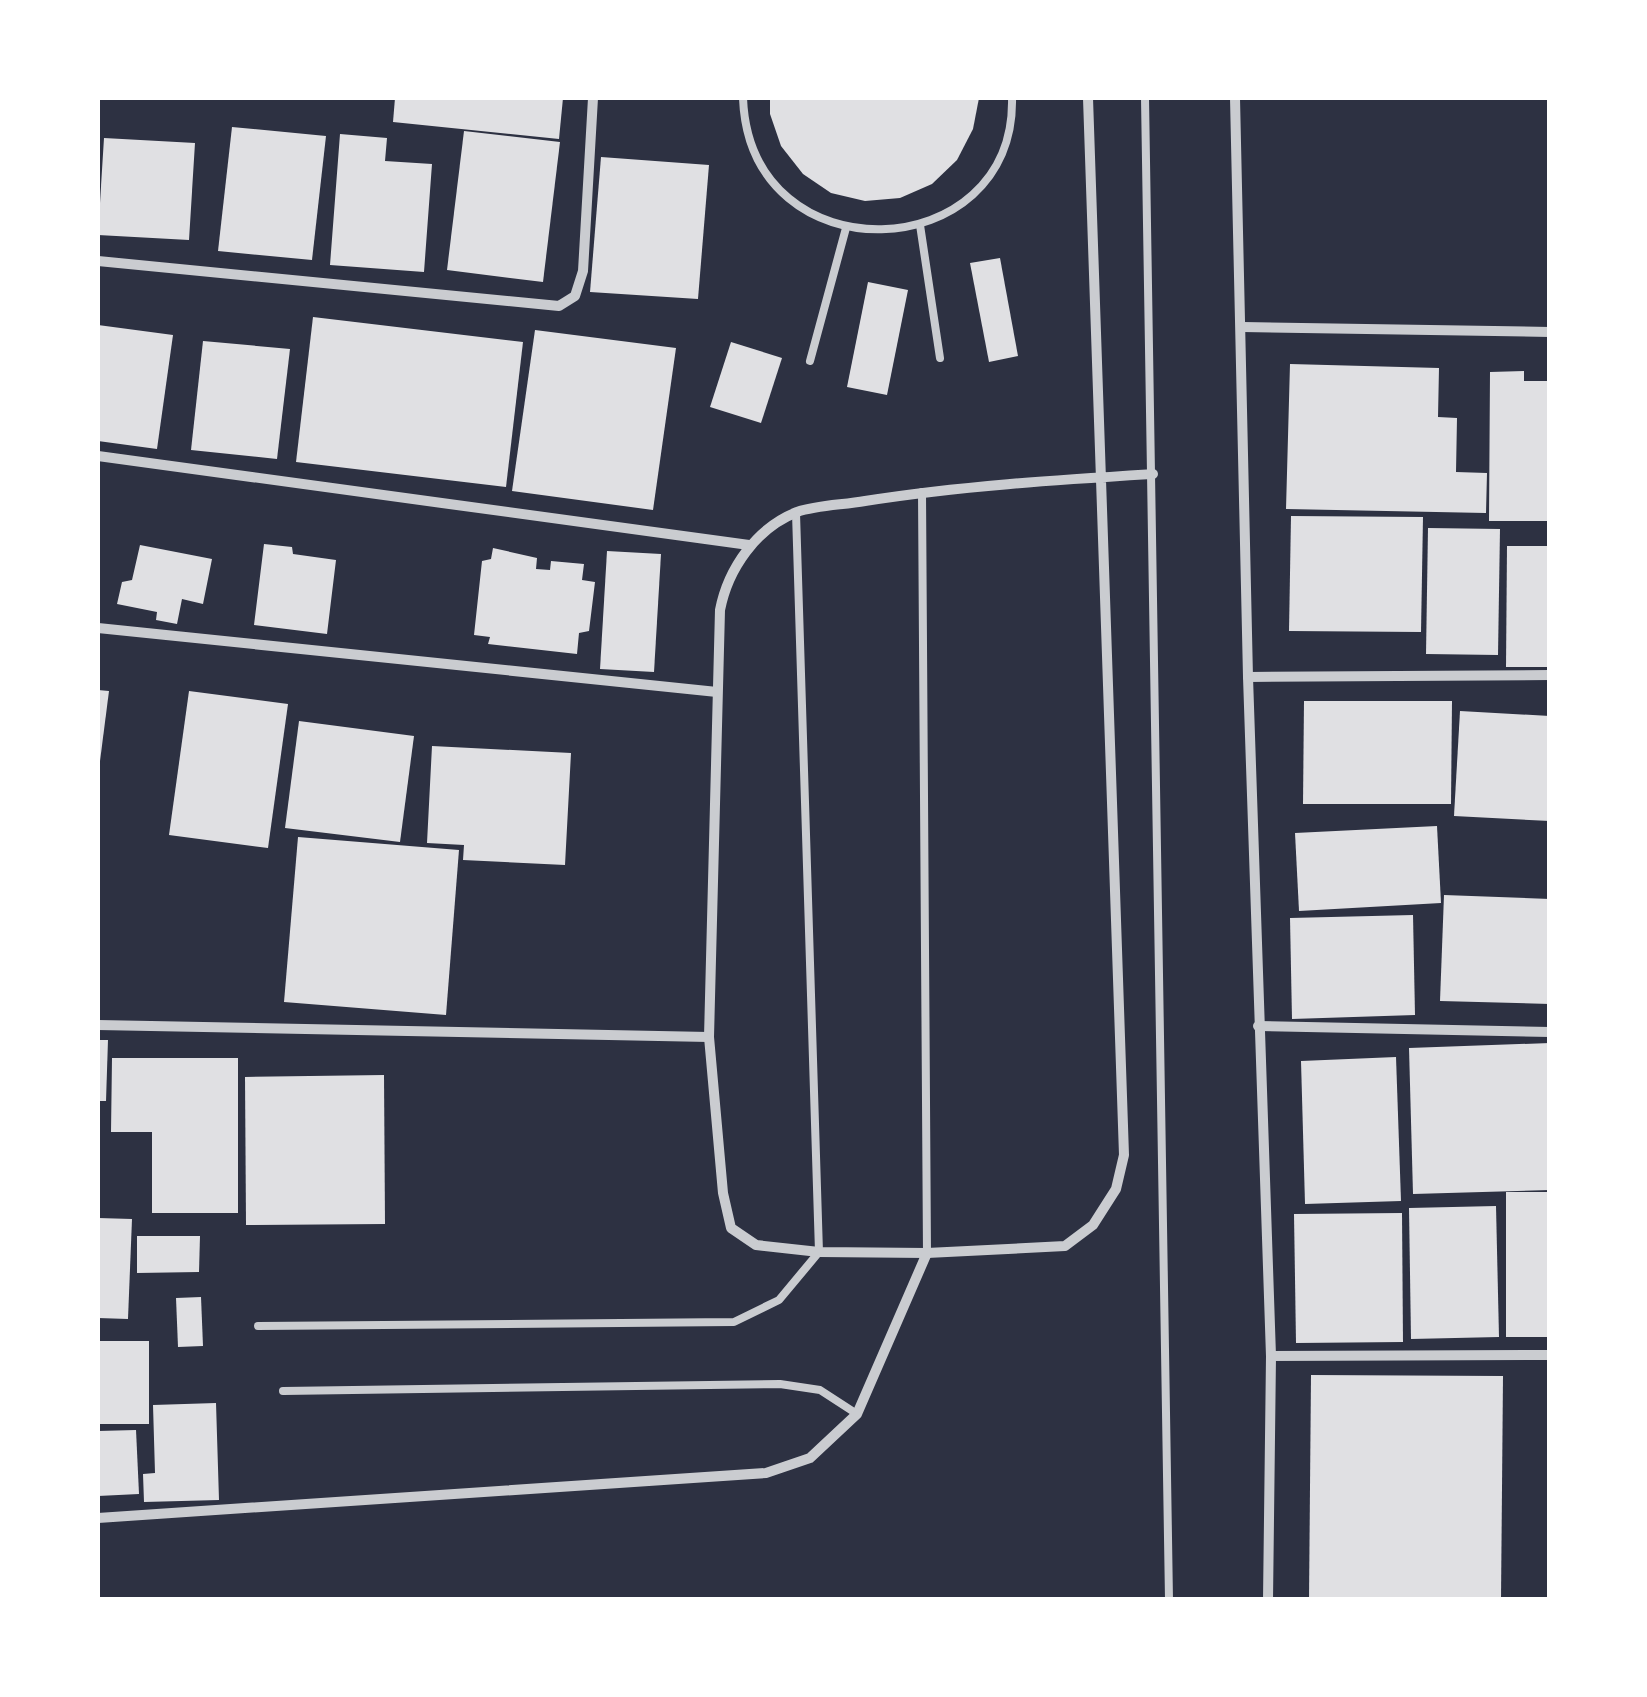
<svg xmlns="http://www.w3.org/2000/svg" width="1647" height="1697" viewBox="0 0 1647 1697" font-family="Karla,sans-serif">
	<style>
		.building { fill: #e0e0e3 }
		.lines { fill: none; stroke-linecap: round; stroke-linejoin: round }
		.service { stroke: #caccd0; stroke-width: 8 }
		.minor { stroke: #caccd0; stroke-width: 10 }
	</style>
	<rect width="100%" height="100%" fill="#2d3142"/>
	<g class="building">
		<path d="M395 98H563L559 139 393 122Z"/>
		<path d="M770 98H979L973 129 957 160 932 184 900 198 865 201 831 193 803 174 781 146 770 114Z"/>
		<path d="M232 127 326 136 312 260 218 251Z"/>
		<path d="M464 131 560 142 543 282 447 270Z"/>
		<path d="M340 134 387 138 385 161 432 164 424 272 330 265Z"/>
		<path d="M104 138 195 143 189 240 98 235Z"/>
		<path d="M601 157 709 165 698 299 590 292Z"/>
		<path d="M1000 258 1018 356 989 362 970 263Z"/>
		<path d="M868 282 908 290 887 395 847 387Z"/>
		<path d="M313 317 523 342 506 487 296 462Z"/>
		<path d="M98 325 173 335 157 449 98 441Z"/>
		<path d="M535 330 676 348 653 510 512 491Z"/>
		<path d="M203 341 290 349 277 459 191 450Z"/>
		<path d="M731 342 782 358 761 423 710 407Z"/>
		<path d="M1290 364 1439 368 1438 417 1457 418 1456 472 1487 473 1486 513 1286 509Z"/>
		<path d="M1524 371V381H1550V521H1489L1490 372Z"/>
		<path d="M1291 516 1423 517 1421 632 1289 631Z"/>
		<path d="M1428 528 1500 529 1498 655 1426 654Z"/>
		<path d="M264 544 292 547 293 554 336 560 327 634 254 625Z"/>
		<path d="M140 545 212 559 203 604 182 599 177 624 156 620 157 612 117 604 122 582 132 580Z"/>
		<path d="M1507 546H1550V667H1506Z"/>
		<path d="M493 548 537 558 536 569 550 570 551 561 584 564 582 580 595 582 589 631 579 633 577 654 488 644 490 637 474 635 482 561 491 559Z"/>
		<path d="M607 551 661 554 654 672 600 669Z"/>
		<path d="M98 690 109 691 100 761H98Z"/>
		<path d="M189 691 288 704 268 848 169 835Z"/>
		<path d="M1304 701H1452L1451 804H1303Z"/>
		<path d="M1460 711 1550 716V821L1454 816Z"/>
		<path d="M299 721 414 736 400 842 285 828Z"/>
		<path d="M432 746 571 753 565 865 463 860 464 845 427 843Z"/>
		<path d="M1437 826 1441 903 1299 911 1295 833Z"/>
		<path d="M298 837 459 850 446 1015 284 1002Z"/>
		<path d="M1444 895 1550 899V1004L1440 1001Z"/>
		<path d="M1413 915 1415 1015 1292 1019 1290 918Z"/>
		<path d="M98 1040H108L106 1101H98Z"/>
		<path d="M1550 1043V1190L1413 1194 1409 1048Z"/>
		<path d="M1396 1057 1401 1201 1305 1204 1301 1061Z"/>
		<path d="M112 1058H238V1213H152V1132H111Z"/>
		<path d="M384 1075 385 1224 246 1225 245 1077Z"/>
		<rect x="1506" y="1192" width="44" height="145"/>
		<path d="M1496 1206 1499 1337 1411 1339 1409 1208Z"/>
		<path d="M1402 1213 1403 1342 1296 1343 1294 1214Z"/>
		<path d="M98 1218 132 1219 128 1319 98 1318Z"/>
		<path d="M137 1236H200L199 1272 137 1273Z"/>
		<path d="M201 1297 203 1346 178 1347 176 1298Z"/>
		<rect x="98" y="1341" width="51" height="83"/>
		<path d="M1311 1375 1503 1376 1501 1600H1309Z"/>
		<path d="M216 1403 219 1500 144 1502 143 1474 155 1473 153 1405Z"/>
		<path d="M136 1430 139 1494 98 1496V1431Z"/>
	</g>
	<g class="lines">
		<g class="service">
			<path d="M743 98C750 279 1016 267 1012 98"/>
			<path d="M1145 98 1169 1600"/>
			<path d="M920 225 940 358"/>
			<path d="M810 361 846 228"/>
			<path d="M922 492 927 1253"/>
			<path d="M258 1326 734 1322 779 1300 819 1252 796 513"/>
			<path d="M283 1391 780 1384 820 1390 857 1414"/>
		</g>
		<g class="minor">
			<path d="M1088 98 1124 1155 1116 1189 1093 1225 1065 1246 927 1253 819 1252 756 1245 731 1228 723 1193 709 1037 720 610C728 569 756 528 797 512 817 505 843 505 865 501 960 486 1057 480 1153 474"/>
			<path d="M1235 98 1248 677 1271 1356 1268 1600"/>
			<path d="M98 261 559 306 575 296 583 271 593 98"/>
			<path d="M1243 327 1550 332"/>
			<path d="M98 456 749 545"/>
			<path d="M98 628 717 692"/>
			<path d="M1248 677 1550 675"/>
			<path d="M98 1025 709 1037"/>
			<path d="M1258 1026 1550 1032"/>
			<path d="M1271 1356 1550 1355"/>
			<path d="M98 1518 766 1473 810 1458 857 1414 927 1253"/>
		</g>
	</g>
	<rect width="1647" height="1697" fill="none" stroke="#ffffff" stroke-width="200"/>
</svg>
